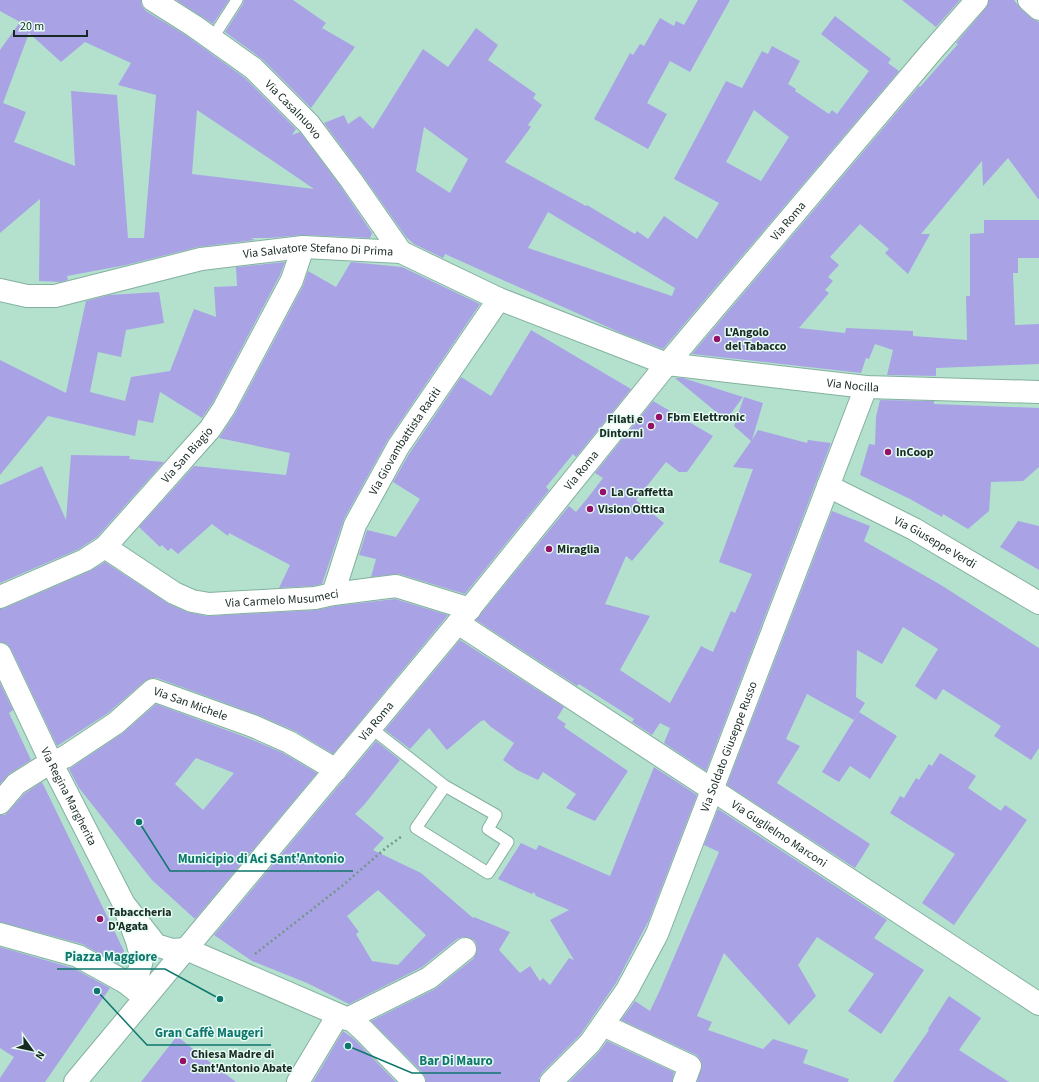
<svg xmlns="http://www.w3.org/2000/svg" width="1039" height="1082" viewBox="0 0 1039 1082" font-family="'Source Sans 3',sans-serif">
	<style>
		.building { fill: #a9a3e6; fill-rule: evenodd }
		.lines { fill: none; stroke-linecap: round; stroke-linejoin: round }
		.lane-casing { stroke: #84b19e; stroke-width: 13 }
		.street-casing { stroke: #84b19e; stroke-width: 24 }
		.secondary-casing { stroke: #84b19e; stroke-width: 24 }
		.path { stroke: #749688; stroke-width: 2.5; stroke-dasharray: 2 3; stroke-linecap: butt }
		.lane { stroke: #fff; stroke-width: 11 }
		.street { stroke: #fff; stroke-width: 22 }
		.secondary { stroke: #fff; stroke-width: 22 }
		.poi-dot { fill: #951067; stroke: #e5fcf2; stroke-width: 1.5 }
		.labels { text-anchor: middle; stroke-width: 3; stroke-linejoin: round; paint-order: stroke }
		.street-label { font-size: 12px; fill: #182a23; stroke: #e5fcf2 }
		.poi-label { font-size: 12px; font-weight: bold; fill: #182a23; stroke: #e5fcf2; text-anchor: start }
		.leader { fill: none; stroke: #0f766e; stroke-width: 1.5 }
		.callout-dot { fill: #0f766e; stroke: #e5fcf2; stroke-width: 1.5 }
		.callout-label { font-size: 13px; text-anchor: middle; font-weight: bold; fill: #0f766e; stroke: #e5fcf2; stroke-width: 3; stroke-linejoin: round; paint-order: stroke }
	</style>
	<rect width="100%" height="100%" fill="#b3e1ce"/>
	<g class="building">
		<path d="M0 0H141L142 6 146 11 187 36 245 78 296 129 292 135 300 132 341 187 372 233 370 238 304 235 269 238H251L255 240 198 247 126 265 67 276 68 280 61 282 39 281 40 199 0 233V50L20 22 0 11ZM29 33 61 62 85 42 131 63 118 85 156 95 144 238H128L117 95 71 91 75 166 14 142 26 112 3 103ZM197 110 273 161 314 189 192 174Z"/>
		<path d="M176 0H229L213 24Z"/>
		<path d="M244 0H293L326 23 322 28 355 47 311 108 262 59 225 32 243 4Z"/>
		<path d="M698 0H730L690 72 670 61 647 103 667 114 648 149 594 119 630 53 633 55 640 44 644 46 660 18 674 26 676 21 684 25Z"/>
		<path d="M902 0H960L936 27Z"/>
		<path d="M989 0H1014L1021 9 1031 18 1039 22V200L1008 158 983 186 982 161 921 234H930L908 274 885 253 889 249 860 224 830 257 839 265 828 277 833 281 825 290 829 293 799 328 845 333 846 328 913 331V336L967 340 966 296H970V234L984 233V220H1039V258H1018V273H1013L1015 325 1039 324V364L936 368V376L887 375 893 350 875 344 869 359 866 358 861 373 692 354 919 86 920 87 958 44 956 43 986 8Z"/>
		<path d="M835 16 891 59 888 63 899 71 663 349 621 333 445 254 443 258 414 244 406 237 361 173 324 123 344 115 348 124 360 116 373 129 423 49 448 67 476 28 498 45 488 60 536 94 533 98 542 105 528 125 531 127 505 162 586 206 587 205 635 234 637 231 648 239 664 216 697 239 719 203 674 179 726 81 742 88 762 51 768 54 772 46 800 61 788 84 796 89 795 91 829 114 832 110 837 114 869 71 821 34ZM754 110 789 137 761 181 726 162ZM424 127 468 159 450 193 416 171ZM548 212 675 288 672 296 528 248Z"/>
		<path d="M285 262 280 275 213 402 202 418 160 392 153 423 138 420 135 436 48 416 0 475V360L66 393 86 301 109 295 159 292 164 323 126 330 121 357 98 352 90 392 125 401 131 377 170 371 194 309 216 317 214 287 237 286 236 267Z"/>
		<path d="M351 262 402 267 480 304 387 441 344 519 322 584 313 586 279 588 290 565 229 533 228 536 212 524 178 554 171 548 168 551 162 545 160 547 139 527 194 466 286 475 290 453 219 438 235 414 303 286 308 271 336 287Z"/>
		<path d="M531 330 631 389 576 457 573 454 546 487 549 490 465 594 399 574 371 577 376 559 359 555 367 530 396 537 420 499 393 482 409 454 461 377 491 396Z"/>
		<path d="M675 378H683L743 397 726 420Z"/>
		<path d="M744 397 763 403 752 440 758 430 807 443 808 440 831 443 706 771 664 743 670 728 660 723 652 735 632 722 634 719 579 684 577 686 476 620 569 506 576 512 590 495 603 478 595 473 653 401 713 436 687 472H679L666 462 636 500 664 523 632 561 626 556 605 604 650 616 620 670 670 703 701 646 713 652 731 611 735 613 752 574 719 562 753 469 733 467 751 441 734 426Z"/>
		<path d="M880 400 934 401V404L1039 408V467L1023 481 991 482 989 511 968 529 943 514 942 517 910 499 860 475 869 444 875 445 876 417Z"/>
		<path d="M71 455 130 456 129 459 164 462 97 537 79 549 0 583V485L42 466 66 520Z"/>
		<path d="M832 511 870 526 864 541 941 585 1039 648V748L1031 760 994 736 1001 726 943 689 936 700 915 686 938 649 903 627 882 664 857 650 856 697 865 703 854 720 807 694 786 739 800 746 777 783 870 844 855 868 727 785Z"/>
		<path d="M1018 521 1039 526V570L1000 547Z"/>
		<path d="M105 562 169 604 187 612 207 616 316 610 335 606 395 599 448 615 333 754 295 731 258 715 157 678H151L145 681 108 713 57 746 11 649 7 644 0 642V609L5 608 90 571Z"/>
		<path d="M460 640 564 707 557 718 566 724 564 727 628 771 595 821 566 808 576 794 543 772 538 780 517 770 503 760 514 743 491 727 484 720 482 721H481L447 750 429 728 410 749 385 730Z"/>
		<path d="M0 683 13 710 9 713 31 760 9 774 0 784Z"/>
		<path d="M156 704 248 738 283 753 317 773 195 919 152 880 79 788 69 769 123 733ZM196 758 234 773 203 810 175 784Z"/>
		<path d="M859 712 897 736 870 779 850 766 839 782 822 772Z"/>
		<path d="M376 741 400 760 364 805 355 814 384 838 373 850 421 873 473 918 474 917 510 932 499 950 520 973 530 966 540 981 543 978 550 985 569 958 574 960 550 920 569 910 536 896 534 892 532 894 498 879 521 843 536 850 539 845 610 876 654 767 697 795 649 920 616 983 580 1035 542 1073 539 1078V1082H426V1079L423 1073 371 1021 435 989 473 959 476 954 477 947 475 941 470 938 463 937 457 939 422 967 349 1004 307 983 252 961 214 935ZM378 890 426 935 398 965 372 961 356 934 359 932 347 916Z"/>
		<path d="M940 753 976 776 968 788 1001 811 1005 805 1027 820 954 925 922 903 955 854 890 813 900 796 904 798 916 778 919 780 929 764 932 766Z"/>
		<path d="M42 782 124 951 118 964 82 944 0 922V815H5L9 811 24 794Z"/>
		<path d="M718 809 887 920 874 938 924 970 881 1034 848 1011 874 974 817 937 798 965 816 996 789 1025 724 953 697 1016 712 1022 708 1030 763 1049 773 1039 808 1050 803 1063 849 1079 848 1082H697L702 1065 700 1059 696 1055 621 1020 635 1001 650 1011 660 990 719 852 704 845Z"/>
		<path d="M0 947 73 968 110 988 45 1082H0V1078L14 1057 0 1048Z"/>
		<path d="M949 996 981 1018 959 1050 1009 1082H893L929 1030 928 1029Z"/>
		<path d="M343 1031 354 1039 396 1082H313Z"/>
		<path d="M177 1036 198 1053 236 1082H141Z"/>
		<path d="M607 1041 674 1072 672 1082H569L599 1052Z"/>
	</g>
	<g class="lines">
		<g class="lane-casing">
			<g id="lane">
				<path d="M212 39 237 0"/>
				<path d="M371 728 445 786 416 828 488 873 508 842 488 829 496 815 445 786"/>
			</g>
		</g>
		<g class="street-casing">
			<g id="street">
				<path id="s1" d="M153 0 194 26 253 68 309 124 351 180 401 252"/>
				<path d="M1029 0 1039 9"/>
				<path id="s2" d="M828 486 914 529 1039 603"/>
				<path id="s3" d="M105 547 174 593 192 601 209 604 315 598 333 594 396 586 470 609"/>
				<path id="s4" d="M333 594 355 525 398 447 499 299"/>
				<path id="s5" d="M0 597 85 560 105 547 210 429 224 408 292 280 303 247"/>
				<path id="s6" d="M458 623 1039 1004"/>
				<path id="s7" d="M0 803 16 784 51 762 65 757 116 723 153 690 253 726 289 742 336 770"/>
				<path d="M0 934 78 956 125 982 145 998"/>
				<path d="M125 982 138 975 142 960 137 941 125 909"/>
				<path d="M347 1019 429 978 465 949"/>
				<path d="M603 1025 690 1066 684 1082"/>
				<path d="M298 1082 338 1015"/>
				<path id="s8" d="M551 1082 590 1043 627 990 657 934 866 387"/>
			</g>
		</g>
		<g class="secondary-casing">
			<g id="secondary">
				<path id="s9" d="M0 290 27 296H55L201 259 303 247 401 252 499 299 667 364 866 387 1039 392"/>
				<path id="s10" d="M0 654 51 762 124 904 156 945 172 950 186 949 353 1021 363 1030 414 1082"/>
				<path id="s11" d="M75 1082 458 623 667 364 932 51 977 0"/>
			</g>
		</g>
		<path class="path" d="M255 954 342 886 387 847 401 837"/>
		<use href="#lane" class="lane"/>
		<use href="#street" class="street"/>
		<use href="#secondary" class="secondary"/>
	</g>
	<g class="poi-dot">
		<circle cx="717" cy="339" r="4"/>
		<circle cx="659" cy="417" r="4"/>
		<circle cx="651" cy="426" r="4"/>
		<circle cx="888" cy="452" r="4"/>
		<circle cx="603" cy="492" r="4"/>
		<circle cx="590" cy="509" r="4"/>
		<circle cx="549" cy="549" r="4"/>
		<circle cx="100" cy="919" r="4"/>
		<circle cx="183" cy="1061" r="4"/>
	</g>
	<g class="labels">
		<g class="street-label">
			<text dy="4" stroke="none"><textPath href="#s1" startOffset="179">Via Casalnuovo</textPath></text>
			<text dy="4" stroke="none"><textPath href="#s11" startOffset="1118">Via Roma</textPath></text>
			<text dy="4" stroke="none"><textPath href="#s9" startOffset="324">Via Salvatore Stefano Di Prima</textPath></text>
			<text dy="4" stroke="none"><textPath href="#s9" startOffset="883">Via Nocilla</textPath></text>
			<text dy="4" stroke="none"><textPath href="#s4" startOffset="170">Via Giovambattista Raciti</textPath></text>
			<text dy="4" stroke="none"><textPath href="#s5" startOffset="240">Via San Biagio</textPath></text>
			<text dy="4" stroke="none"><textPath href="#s11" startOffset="794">Via Roma</textPath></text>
			<text dy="4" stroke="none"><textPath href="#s2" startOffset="121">Via Giuseppe Verdi</textPath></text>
			<text dy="4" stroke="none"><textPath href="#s3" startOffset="193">Via Carmelo Musumeci</textPath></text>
			<text dy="4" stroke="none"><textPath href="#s7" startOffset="232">Via San Michele</textPath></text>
			<text dy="4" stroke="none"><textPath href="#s11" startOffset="470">Via Roma</textPath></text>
			<text dy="4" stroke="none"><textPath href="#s8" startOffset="384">Via Soldato Giuseppe Russo</textPath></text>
			<text dy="4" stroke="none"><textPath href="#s10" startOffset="158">Via Regina Margherita</textPath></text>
			<text dy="4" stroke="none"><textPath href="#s6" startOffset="384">Via Guglielmo Marconi</textPath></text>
		</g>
		<g class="poi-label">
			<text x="725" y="336">L'Angolo<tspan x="725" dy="14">del Tabacco</tspan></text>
			<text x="667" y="421">Fbm Elettronic</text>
			<text x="643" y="423" text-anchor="end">Filati e<tspan x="643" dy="14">Dintorni</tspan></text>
			<text x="896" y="456">InCoop</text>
			<text x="611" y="496">La Graffetta</text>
			<text x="598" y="513">Vision Ottica</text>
			<text x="557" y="553">Miraglia</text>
			<text x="108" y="916">Tabaccheria<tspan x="108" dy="14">D'Agata</tspan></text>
			<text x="191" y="1058">Chiesa Madre di<tspan x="191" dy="14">Sant'Antonio Abate</tspan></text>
		</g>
	</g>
	<path class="leader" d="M139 822L170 871H353M220 999L165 969H57M97 991L147 1045H271M348 1046L412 1073H501"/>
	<g class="callout-dot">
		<circle cx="139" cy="822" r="4"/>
		<circle cx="220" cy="999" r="4"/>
		<circle cx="97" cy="991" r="4"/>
		<circle cx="348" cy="1046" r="4"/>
	</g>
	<g class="callout-label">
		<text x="261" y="863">Municipio di Aci Sant'Antonio</text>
		<text x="111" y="961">Piazza Maggiore</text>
		<text x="209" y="1037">Gran Caffè Maugeri</text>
		<text x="456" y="1065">Bar Di Mauro</text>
	</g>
	<g transform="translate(32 1050) rotate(123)" stroke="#e5fcf2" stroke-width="3" paint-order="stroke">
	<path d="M0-3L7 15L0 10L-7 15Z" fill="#182a23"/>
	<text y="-6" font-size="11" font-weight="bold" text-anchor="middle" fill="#182a23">N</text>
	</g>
	<path d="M14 30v6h73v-6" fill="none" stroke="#182a23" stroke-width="2"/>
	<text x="20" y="30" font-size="12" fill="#182a23" stroke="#e5fcf2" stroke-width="3" paint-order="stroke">20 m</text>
</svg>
